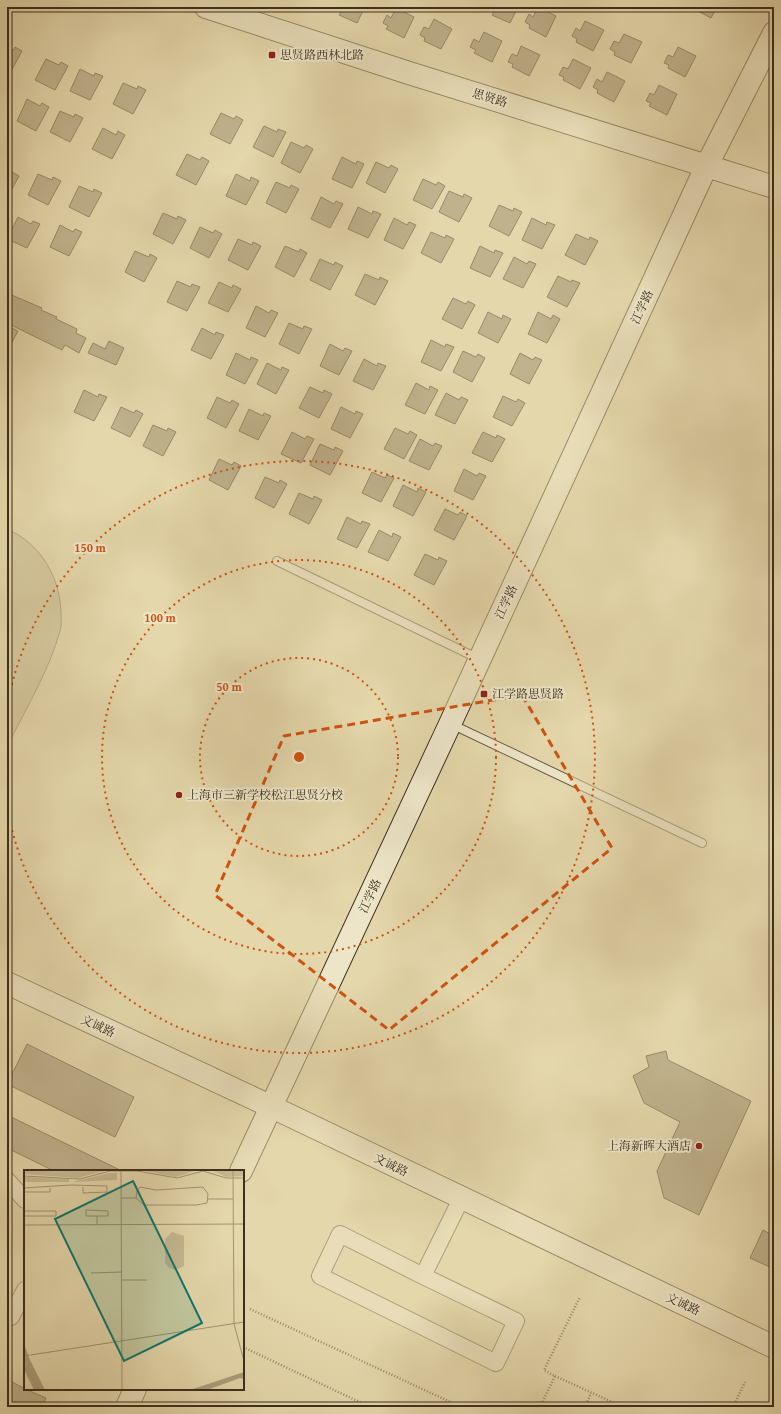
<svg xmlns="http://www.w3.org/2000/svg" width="781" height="1414" viewBox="0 0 781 1414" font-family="'Gentium Book Plus','Noto Serif SC',serif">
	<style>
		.green { fill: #c7ba93; stroke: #827458 }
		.building { fill: #938667; stroke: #3c2f1d }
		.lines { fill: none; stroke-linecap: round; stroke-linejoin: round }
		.lane-casing { stroke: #665940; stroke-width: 10 }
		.street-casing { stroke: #665940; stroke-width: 18 }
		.secondary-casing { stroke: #3c2f1d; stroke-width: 24 }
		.path { stroke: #3c2f1d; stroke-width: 2.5; stroke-dasharray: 1 2; stroke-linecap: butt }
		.lane { stroke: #ede5c8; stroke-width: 8 }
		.street { stroke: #ede5c8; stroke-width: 16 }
		.secondary { stroke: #ede5c8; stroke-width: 22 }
		.marked { fill: none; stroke: #ce530f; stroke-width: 3; stroke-dasharray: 8 5; stroke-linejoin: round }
		.ring { fill: none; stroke: #ce530f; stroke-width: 2; stroke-dasharray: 2 4 }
		.poi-dot { fill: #8f2418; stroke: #ede5c8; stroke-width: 1.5 }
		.labels { text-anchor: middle; stroke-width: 4; stroke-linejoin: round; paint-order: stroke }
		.poi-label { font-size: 12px; fill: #3c2f1d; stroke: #ede5c8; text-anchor: start }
		.street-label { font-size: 12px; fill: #3c2f1d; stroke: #ede5c8 }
		.inset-road { fill: none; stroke: #a19472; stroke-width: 1 }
		.view { fill: #0f766e; fill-opacity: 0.15; stroke: #0f766e; stroke-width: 2 }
		.inset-edge { fill: none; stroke: #3c2f1d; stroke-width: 2 }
		.centre { fill: #ce530f; stroke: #ede5c8; stroke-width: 2 }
		.ring-label { font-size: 12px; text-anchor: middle; font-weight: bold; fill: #ce530f; stroke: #ede5c8; stroke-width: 4; stroke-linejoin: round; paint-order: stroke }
	</style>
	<rect width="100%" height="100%" fill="#e4d7ab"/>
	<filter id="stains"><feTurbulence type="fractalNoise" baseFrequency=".005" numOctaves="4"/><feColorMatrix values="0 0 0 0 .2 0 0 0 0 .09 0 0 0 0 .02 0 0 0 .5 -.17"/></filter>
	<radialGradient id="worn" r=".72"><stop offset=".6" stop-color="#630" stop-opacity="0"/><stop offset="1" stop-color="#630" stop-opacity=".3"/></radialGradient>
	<path class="green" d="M7 529C41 544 60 577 61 613 61 619 62 626 60 631 50 669 24 712 7 747Z"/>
	<g class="building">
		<path d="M337 7H365L357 23 339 15 341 12 336 9Z"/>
		<path d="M489 7H518L510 23 492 15 494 12 488 9Z"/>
		<path d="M538 7 556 16 546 37 529 28 530 25 525 22 529 14 533 17Z"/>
		<path d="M695 7H717L711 18 694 9Z"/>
		<path d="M396 8 414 17 404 38 386 29 388 26 383 23 387 15 391 18Z"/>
		<path d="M434 19 452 29 441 49 424 41 425 38 420 35 424 27 429 29Z"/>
		<path d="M585 21 604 30 593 51 576 42 577 39 572 36 576 28 580 31Z"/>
		<path d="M484 32 502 41 492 62 474 53 476 50 470 47 474 39 479 42Z"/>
		<path d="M624 34 642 42 631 63 614 55 615 52 610 49 614 41 619 43Z"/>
		<path d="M521 46 540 55 529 76 512 67 513 64 508 62 512 54 517 56Z"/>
		<path d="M7 47 14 50 15 47 22 51 9 75 7 73Z"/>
		<path d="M678 47 696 56 685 77 668 68 669 65 664 63 668 55 673 57Z"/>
		<path d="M46 59 59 65 61 62 68 66 55 90 35 80Z"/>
		<path d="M573 59 591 68 580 89 563 80 564 77 559 75 563 67 568 69Z"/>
		<path d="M80 69 94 76 95 73 103 76 90 100 70 91Z"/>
		<path d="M607 72 625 81 614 102 597 93 598 90 593 87 597 79 602 82Z"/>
		<path d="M123 83 137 89 138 86 146 90 133 114 113 104Z"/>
		<path d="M659 85 677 94 667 115 649 106 651 103 646 101 650 93 654 95Z"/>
		<path d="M27 99 40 106 42 103 49 107 36 131 17 121Z"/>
		<path d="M60 111 74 117 75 114 83 118 70 142 50 132Z"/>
		<path d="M221 113 234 119 236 116 243 120 230 144 210 134Z"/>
		<path d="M264 126 277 132 278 129 286 132 273 157 253 147Z"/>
		<path d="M103 128 116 135 118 131 125 135 112 159 92 149Z"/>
		<path d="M291 142 304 148 306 145 313 149 300 173 281 163Z"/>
		<path d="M187 154 200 160 202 157 209 161 196 185 176 175Z"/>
		<path d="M342 157 356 164 357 161 364 164 352 188 332 179Z"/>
		<path d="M376 162 389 168 391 165 398 169 385 193 366 183Z"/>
		<path d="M12 172 19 176 7 198V174L10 175Z"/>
		<path d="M38 174 52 180 53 177 61 181 48 205 28 195Z"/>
		<path d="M236 174 250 181 251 177 259 181 246 205 226 196Z"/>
		<path d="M423 179 436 185 438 182 445 186 432 209 413 200Z"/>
		<path d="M276 182 290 188 291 185 299 189 286 213 266 203Z"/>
		<path d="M79 186 93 192 94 189 102 193 89 217 69 207Z"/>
		<path d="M449 191 463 197 464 194 472 198 459 222 439 212Z"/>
		<path d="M321 197 334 204 336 201 343 204 330 228 311 219Z"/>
		<path d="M499 205 513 211 514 208 522 212 509 236 489 226Z"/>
		<path d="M358 207 372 214 373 211 381 214 368 238 348 229Z"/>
		<path d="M163 213 177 219 178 216 186 220 173 244 153 234Z"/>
		<path d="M18 217 31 224 33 221 40 224 27 248 7 239Z"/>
		<path d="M394 218 407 225 409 222 416 225 403 249 384 240Z"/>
		<path d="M532 218 546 225 547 222 555 225 542 249 522 240Z"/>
		<path d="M60 225 73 232 75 229 82 232 69 256 50 247Z"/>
		<path d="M200 227 213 233 215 230 222 234 209 258 190 248Z"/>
		<path d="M431 232 445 238 446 235 454 239 441 263 421 253Z"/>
		<path d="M576 234 589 240 590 237 598 241 585 265 565 255Z"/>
		<path d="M238 239 252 245 253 242 261 246 248 270 228 260Z"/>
		<path d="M285 246 299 252 300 249 307 253 294 277 275 267Z"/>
		<path d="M480 246 494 253 495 250 503 253 490 277 470 268Z"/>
		<path d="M135 251 149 257 150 254 157 258 144 282 125 272Z"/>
		<path d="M514 257 527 264 529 261 536 264 523 288 503 279Z"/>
		<path d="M320 259 334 265 335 262 343 266 330 290 310 280Z"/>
		<path d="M365 274 379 280 380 277 388 281 375 305 355 295Z"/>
		<path d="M558 276 571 282 572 280 580 283 567 307 547 297Z"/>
		<path d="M177 281 191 287 192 284 200 287 187 311 167 302Z"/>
		<path d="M219 282 232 288 233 285 241 289 228 312 208 303Z"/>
		<path d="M7 293 42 308 41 310 57 317 56 319 77 329 76 333 86 338 79 353 65 345 62 350 9 324 8 326 18 331 10 346 7 345Z"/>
		<path d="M453 298 466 304 468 301 475 305 462 329 442 319Z"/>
		<path d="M256 306 269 313 271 310 278 313 265 337 246 328Z"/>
		<path d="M488 312 502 319 503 315 511 319 498 343 478 333Z"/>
		<path d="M538 312 551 319 553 315 560 319 547 343 528 334Z"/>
		<path d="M289 323 303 329 304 326 312 329 299 354 279 344Z"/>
		<path d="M202 328 215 335 216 332 224 335 211 359 191 350Z"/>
		<path d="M431 340 445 347 446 344 454 347 441 371 421 362Z"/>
		<path d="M109 341 124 348 116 365 88 353 93 343 105 349Z"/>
		<path d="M330 344 343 351 345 348 352 351 339 375 320 366Z"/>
		<path d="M463 351 476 357 478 354 485 358 472 382 453 372Z"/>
		<path d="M236 353 250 360 251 357 258 360 245 384 226 375Z"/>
		<path d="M520 353 533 360 535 357 542 360 529 384 510 374Z"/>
		<path d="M364 359 377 366 378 363 386 366 373 390 353 381Z"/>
		<path d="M267 363 281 370 282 367 289 370 276 394 257 384Z"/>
		<path d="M416 383 429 390 430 386 438 390 425 414 405 405Z"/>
		<path d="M310 387 323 393 324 390 332 394 319 418 299 408Z"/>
		<path d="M84 390 98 397 99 394 107 397 94 421 74 412Z"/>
		<path d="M446 393 459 400 461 397 468 400 455 424 435 415Z"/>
		<path d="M503 396 516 402 518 399 525 403 512 426 493 417Z"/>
		<path d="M217 397 230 403 232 400 239 404 226 428 207 418Z"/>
		<path d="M121 407 134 413 136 410 143 414 130 437 111 428Z"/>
		<path d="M341 407 355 414 356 411 363 414 350 438 331 429Z"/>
		<path d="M249 409 263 416 264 413 271 416 258 440 239 431Z"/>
		<path d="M153 425 167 431 168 428 176 432 163 456 143 446Z"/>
		<path d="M395 428 408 434 410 431 417 435 404 459 384 449Z"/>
		<path d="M292 432 305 439 307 436 314 439 301 463 281 454Z"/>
		<path d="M483 432 496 438 497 435 505 439 492 462 472 453Z"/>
		<path d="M420 439 433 446 435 443 442 446 429 470 409 461Z"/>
		<path d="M320 444 334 450 335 447 343 451 330 475 310 465Z"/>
		<path d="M219 459 232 465 234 462 241 466 228 490 209 480Z"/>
		<path d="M464 469 477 476 479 473 486 476 473 500 454 491Z"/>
		<path d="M372 472 385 478 387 475 394 478 381 502 362 493Z"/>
		<path d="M265 477 279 483 280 480 287 484 274 508 255 498Z"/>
		<path d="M403 485 417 492 418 488 426 492 413 516 393 506Z"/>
		<path d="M299 493 313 499 314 496 322 500 309 524 289 514Z"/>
		<path d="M445 509 458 515 460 512 467 516 454 540 434 530Z"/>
		<path d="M347 517 361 524 362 521 370 524 357 548 337 539Z"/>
		<path d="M379 530 392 537 393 533 401 537 388 561 368 552Z"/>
		<path d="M425 554 438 560 439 557 447 561 434 585 414 575Z"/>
		<path d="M27 1044 134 1097 115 1137 7 1084Z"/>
		<path d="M666 1051 668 1060 751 1101 699 1215 664 1198 657 1171 680 1122 644 1103 633 1076 649 1067 646 1056Z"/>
		<path d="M7 1115 122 1171H54L7 1148Z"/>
		<path d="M763 1230 774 1236V1269L750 1258Z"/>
		<path d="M7 1379 25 1389 46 1398 42 1407H7Z"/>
	</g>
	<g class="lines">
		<g class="lane-casing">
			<g id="lane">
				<path d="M277 561 479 659"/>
				<path d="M451 724 702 843"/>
			</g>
		</g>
		<g class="street-casing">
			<g id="street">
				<path d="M7 1180 25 1200"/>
				<path d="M423 1276 516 1321 496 1363 320 1276 340 1234 423 1276 461 1199"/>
				<path d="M7 1318 11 1317 25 1290"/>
			</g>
		</g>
		<g class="secondary-casing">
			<g id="secondary">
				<path d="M206 7 409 73 774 187"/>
				<path d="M7 983 272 1107 774 1347"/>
				<path d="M241 1171 450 724 706 167 774 33"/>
				<path d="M127 1407 135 1389"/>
			</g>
		</g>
		<g class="path">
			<path d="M250 1309 461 1407"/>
			<path d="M243 1347 370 1407"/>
			<path d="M555 1376 623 1407"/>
			<path d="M540 1407 555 1376 544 1370 580 1297"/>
			<path d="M585 1407 591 1393"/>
			<path d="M733 1407 745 1382"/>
		</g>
		<use href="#lane" class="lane"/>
		<use href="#street" class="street"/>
		<use href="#secondary" class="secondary"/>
	</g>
	<path d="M0 0H781V1414H0ZM522 695 612 848 389 1030 215 895 284 736Z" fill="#e4d7ab" fill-opacity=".55" fill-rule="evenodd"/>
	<path class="marked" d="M522 695 612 848 389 1030 215 895 284 736Z"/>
	<g class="ring">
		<circle cx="299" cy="757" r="99"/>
		<circle cx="299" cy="757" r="197"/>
		<path d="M7 708A296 296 0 1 1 7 806"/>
	</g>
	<g class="poi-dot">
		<rect x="268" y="51" width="8" height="8" rx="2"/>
		<rect x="480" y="690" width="8" height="8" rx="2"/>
		<circle cx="179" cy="795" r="4"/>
		<circle cx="699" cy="1146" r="4"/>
	</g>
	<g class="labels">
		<g class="poi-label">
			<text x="280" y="59">思贤路西林北路</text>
			<text x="492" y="698">江学路思贤路</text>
			<text x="187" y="799">上海市三新学校松江思贤分校</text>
			<text x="691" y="1150" text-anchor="end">上海新晖大酒店</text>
		</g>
		<g class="street-label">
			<text transform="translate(490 98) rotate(17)" y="4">思贤路</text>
			<text transform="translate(642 307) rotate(-65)" y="4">江学路</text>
			<text transform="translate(506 602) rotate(-65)" y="4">江学路</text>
			<text transform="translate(370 896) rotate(-65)" y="4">江学路</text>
			<text transform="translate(98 1026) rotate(25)" y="4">文诚路</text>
			<text transform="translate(391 1165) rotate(26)" y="4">文诚路</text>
			<text transform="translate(683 1304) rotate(25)" y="4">文诚路</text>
		</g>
	</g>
	<g transform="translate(24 1170)">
		<rect width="220" height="220" fill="#e4d7ab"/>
		<path d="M0 0H83L54 8 0 4ZM117 0H173L152 7ZM187 0H220V6L202 7ZM86 3H93V10L48 12ZM0 7 45 9V12H0ZM148 62 160 66V96L152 100 145 98 141 93V69Z" fill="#c7ba93"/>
		<path d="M0 174 6 190 21 220H10L3 206 0 198ZM220 202V209L216 208 183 220H166Z" fill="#ab9e7b"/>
		<path class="inset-road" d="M97 0 98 220M209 0 210 154 220 191M0 6 56 9 86 1H113L153 8 179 1 202 8H220M0 18 47 15 83 16V22L59 23V17M0 22H26V18M97 28H112L113 21 116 17 132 20 179 17 184 24 183 33 173 35H120L112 28M184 29H209M0 41H32V46H0M0 55 220 54M73 55V46H84V41L62 40V46H73M67 103 98 102M98 110H123M0 186 220 152"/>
		<path class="view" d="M109 11 178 153 100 191 31 49Z"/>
		<rect width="220" height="220" class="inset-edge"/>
	</g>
	<circle cx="299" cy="757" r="6" class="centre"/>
	<g class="ring-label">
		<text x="90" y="552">150 m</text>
		<text x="160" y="622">100 m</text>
		<text x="229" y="691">50 m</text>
	</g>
	<rect width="781" height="1414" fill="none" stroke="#e4d7ab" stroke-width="24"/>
	<rect x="8" y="8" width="765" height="1398" fill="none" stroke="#3c2f1d" stroke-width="2"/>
	<rect x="12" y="12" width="757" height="1390" fill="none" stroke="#3c2f1d"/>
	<rect width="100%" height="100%" filter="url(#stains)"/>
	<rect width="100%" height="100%" fill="url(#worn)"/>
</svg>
